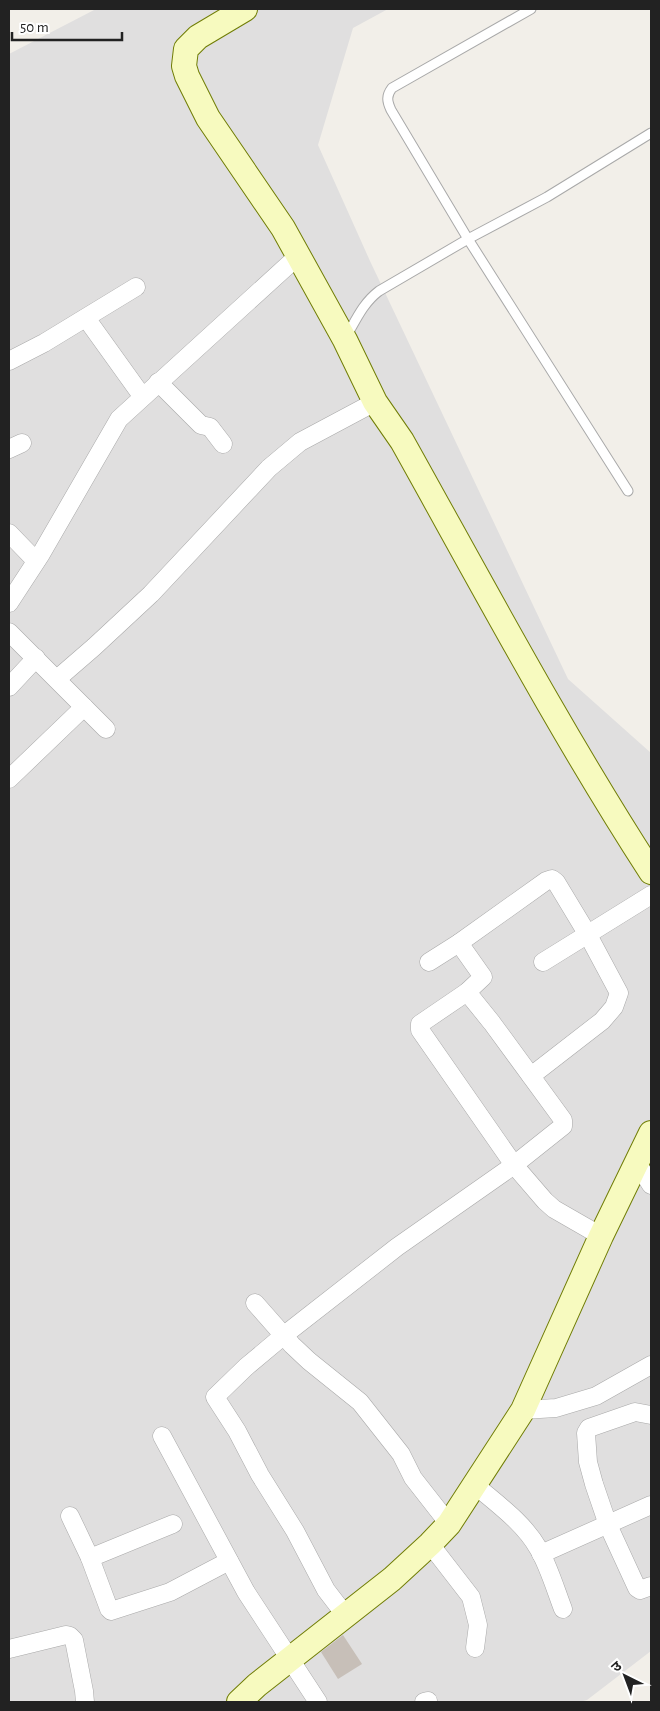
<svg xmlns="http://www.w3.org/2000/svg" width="660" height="1711" viewBox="0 0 660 1711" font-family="'Alegreya Sans','Noto Sans Devanagari',sans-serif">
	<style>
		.residential { fill: #e0dfdf }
		.building { fill: #c7bfb8 }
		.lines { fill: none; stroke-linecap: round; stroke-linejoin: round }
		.service-casing { stroke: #a9a9a9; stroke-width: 11 }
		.minor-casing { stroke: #a9a9a9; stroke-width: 19 }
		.secondary-casing { stroke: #707d05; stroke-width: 26 }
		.service { stroke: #fff; stroke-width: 9 }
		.minor { stroke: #fff; stroke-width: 18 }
		.secondary { stroke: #f7fabf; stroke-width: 24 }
	</style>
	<rect width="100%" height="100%" fill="#f2efe9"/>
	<path class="residential" d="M96 9H388L353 28 318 145 370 261 568 679 651 753V1651L587 1700 580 1702H9V54Z"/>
	<path class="building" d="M343 1635 362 1664 338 1679 321 1652Z"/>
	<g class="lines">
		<g class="service-casing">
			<g id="service">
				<path d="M531 9 392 88C386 96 387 101 391 110L468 239 628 491"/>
				<path d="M346 337C356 320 363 303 379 291L468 239 547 197 651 133"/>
			</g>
		</g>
		<g class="minor-casing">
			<g id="minor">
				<path d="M86 318 142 396"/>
				<path d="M9 361 44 343 136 287"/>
				<path d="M158 382 201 425 210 427 223 444"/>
				<path d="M9 449 22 443"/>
				<path d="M9 533 36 561"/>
				<path d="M9 603 41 554 119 419 298 256"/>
				<path d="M9 632 106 729"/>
				<path d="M57 679 94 647 151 594 269 468 300 442 375 402"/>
				<path d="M9 687 36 658"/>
				<path d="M9 779 84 707"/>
				<path d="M459 943 483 977 467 992 420 1024V1030L514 1165 545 1201 554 1209 601 1236"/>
				<path d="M429 962 459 943 546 881 552 879 556 882 588 935 619 993 614 1007 602 1021 531 1076"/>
				<path d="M543 962 651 895"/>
				<path d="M637 1163 651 1185"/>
				<path d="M255 1303 292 1345 309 1361 360 1402 401 1454 413 1478 449 1524"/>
				<path d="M523 1410 556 1408 596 1396 651 1365"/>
				<path d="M651 1415 635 1412 589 1428 586 1433 588 1462 594 1484 608 1525 637 1588 640 1590 651 1586"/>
				<path d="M162 1436 246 1592 318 1702"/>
				<path d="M475 1485C497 1504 523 1522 538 1548 548 1564 556 1591 563 1609"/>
				<path d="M70 1516 90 1558 109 1609 111 1611 170 1592 229 1561"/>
				<path d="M430 1544 471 1597 478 1625 475 1648"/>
				<path d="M541 1554 651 1505"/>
				<path d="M90 1558 173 1524"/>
				<path d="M346 1616 326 1590 295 1531 260 1475 237 1431 215 1397 246 1367 283 1336 397 1247 514 1165 563 1126V1120L492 1023 467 992"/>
				<path d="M9 1649 66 1635 70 1636 74 1640 84 1691 85 1702"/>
				<path d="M424 1702 428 1701"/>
			</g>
		</g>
		<g class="secondary-casing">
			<g id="secondary">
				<path d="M245 9 198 37 186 49 184 66 187 76 208 118 283 228 345 340 375 402 402 441C483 586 561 733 651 872"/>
				<path d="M239 1702 257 1685 392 1579 430 1544 449 1524 523 1410 601 1236 651 1133"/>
			</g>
		</g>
		<use href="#service" class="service"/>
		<use href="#minor" class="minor"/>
		<use href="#secondary" class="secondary"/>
	</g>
	<rect width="660" height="1711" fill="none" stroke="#222222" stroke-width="20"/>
	<g transform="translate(625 1676) rotate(318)" stroke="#ffffff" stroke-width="4" paint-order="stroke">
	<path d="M0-4L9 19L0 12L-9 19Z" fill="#222222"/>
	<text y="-8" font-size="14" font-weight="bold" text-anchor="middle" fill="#222222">उ</text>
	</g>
	<path d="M12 32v8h110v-8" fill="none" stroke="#222222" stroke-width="2.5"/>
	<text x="20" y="32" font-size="15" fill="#222222" stroke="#ffffff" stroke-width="4" paint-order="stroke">50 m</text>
</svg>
